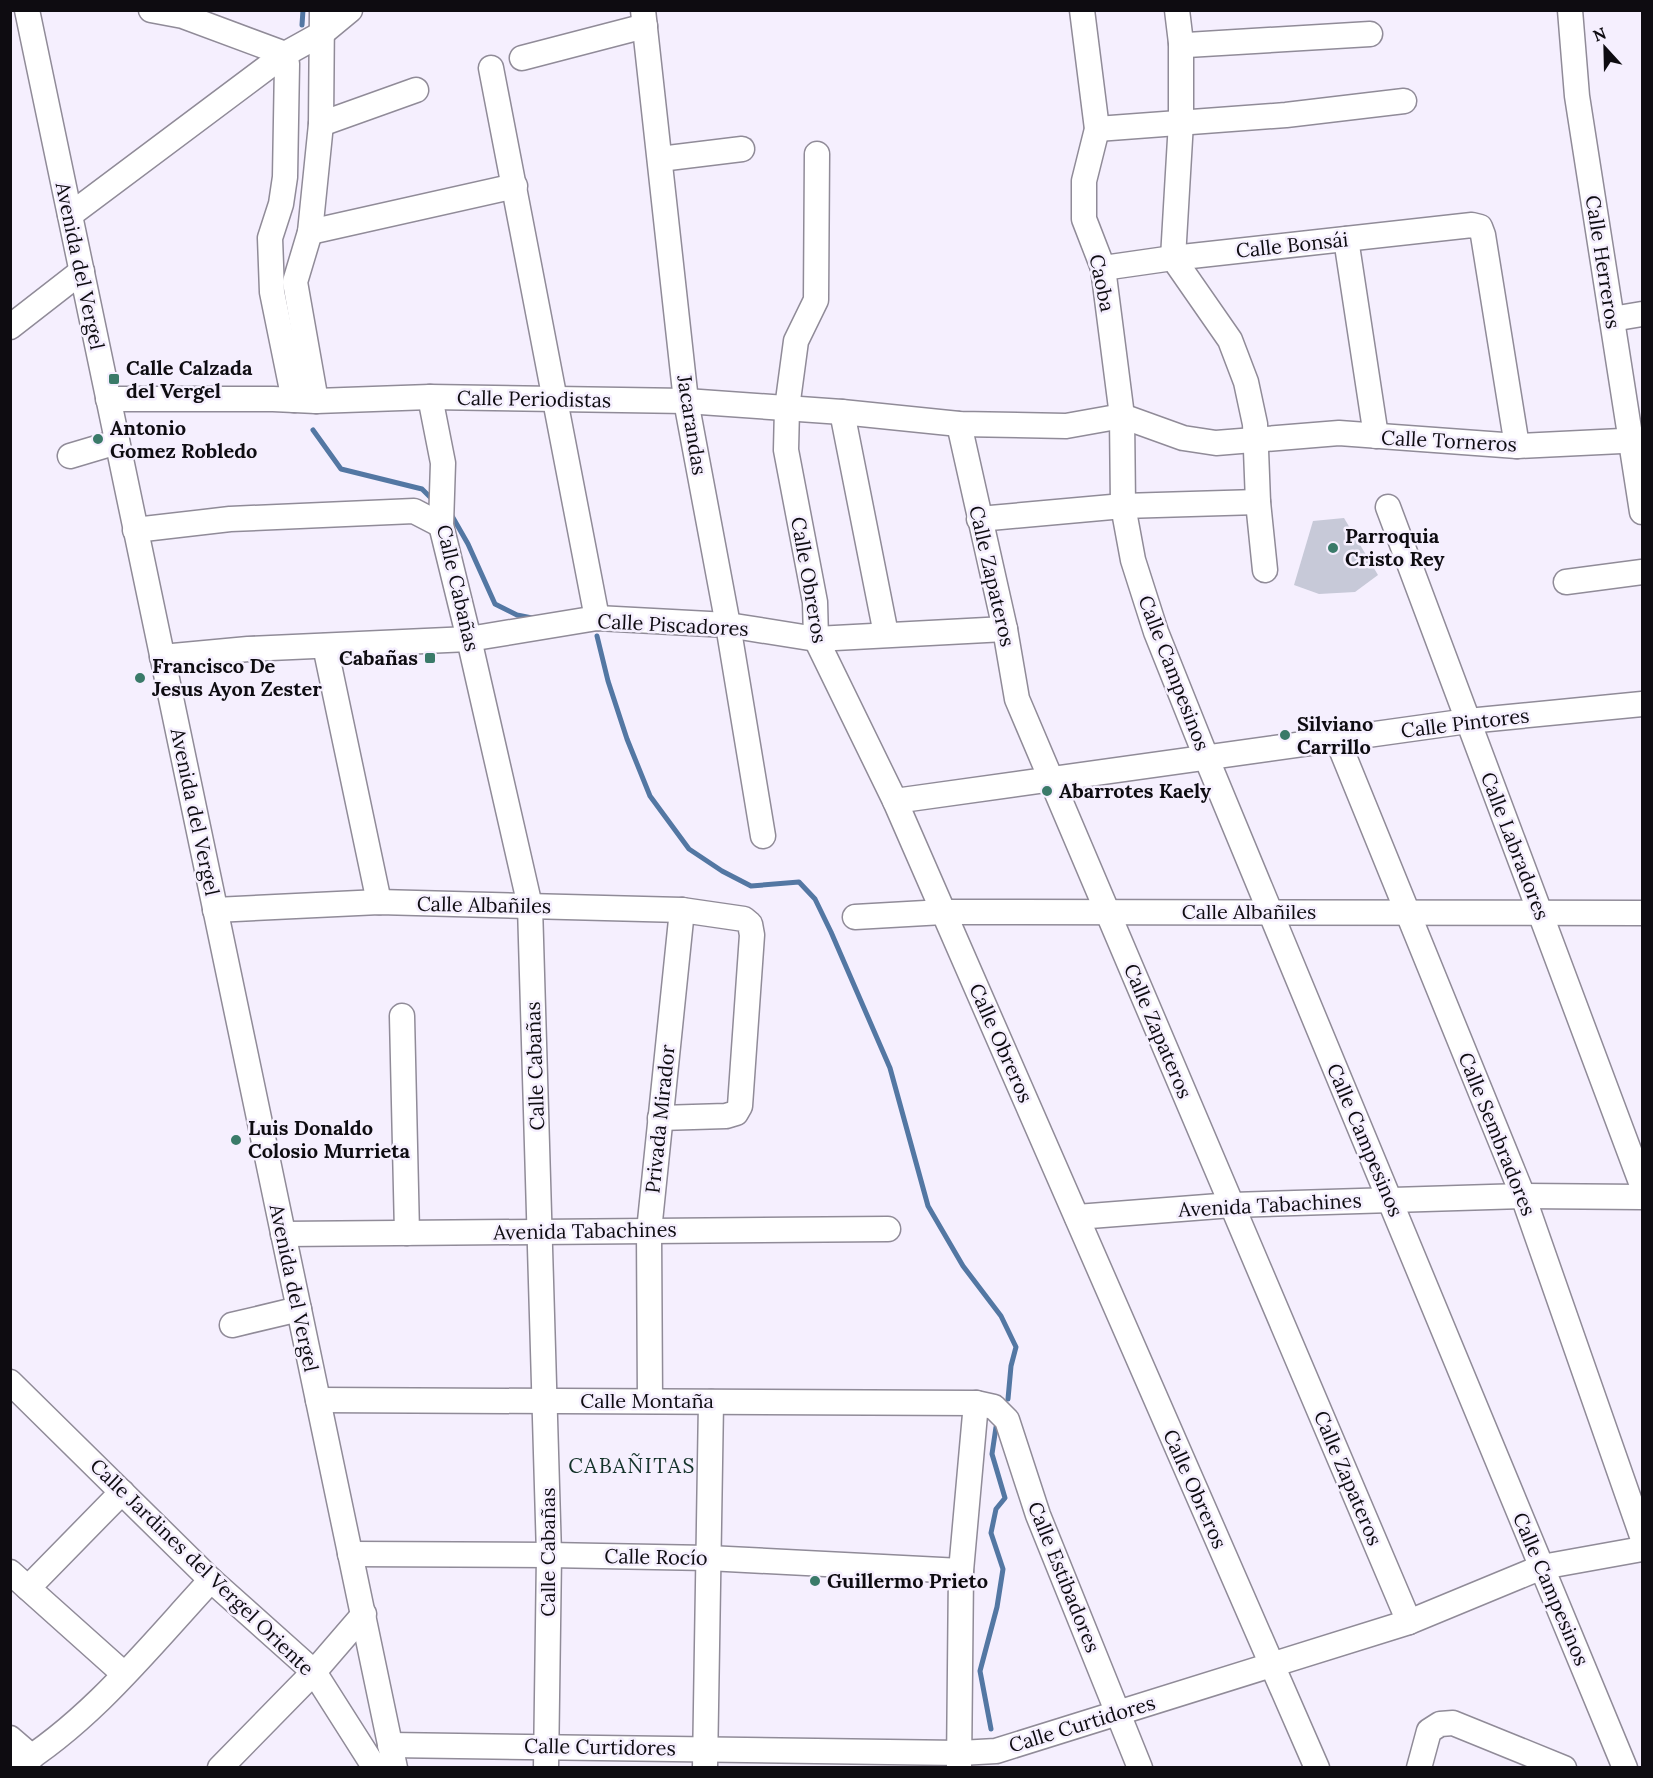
<svg xmlns="http://www.w3.org/2000/svg" width="1653" height="1778" viewBox="0 0 1653 1778" font-family="Lora,serif">
	<style>
		.lines { fill: none; stroke-linecap: round; stroke-linejoin: round }
		.stream { stroke: #5377a3; stroke-width: 5 }
		.building { fill: #c7c9d8 }
		.minor-casing { stroke: #908b98; stroke-width: 27 }
		.minor { stroke: #fff; stroke-width: 24 }
		.poi-dot { fill: #3a7a69; stroke: #f5effe; stroke-width: 2 }
		.labels { text-anchor: middle; stroke-width: 5; stroke-linejoin: round; paint-order: stroke }
		.street-label { font-size: 20px; fill: #0e0c11; stroke: #f5effe }
		.poi-label { font-size: 20px; font-weight: bold; fill: #0e0c11; stroke: #f5effe; text-anchor: start }
		.neighbourhood-label { font-size: 21px; letter-spacing: 1.5px; fill: #14332a; stroke: #f5effe }
	</style>
	<rect width="100%" height="100%" fill="#f5effe"/>
	<g class="lines">
		<g class="stream">
			<path d="M302 25 303 10"/>
			<path d="M313 430 341 469 422 489 434 501"/>
			<path d="M452 516 468 544 495 604 517 615 532 618"/>
			<path d="M597 636 608 681 627 739 650 796 689 849 722 871 751 886 799 882 815 899 831 932 890 1068 928 1206 963 1266 1001 1316 1016 1347 1011 1366 1008 1399"/>
			<path d="M991 1729 980 1671 997 1607 1003 1569 991 1533 996 1509 1005 1498 992 1454 996 1427"/>
		</g>
	</g>
	<path class="building" d="M1344 518 1378 575 1355 592 1319 594 1294 585 1313 521Z"/>
	<g class="lines">
		<g class="minor-casing">
			<g id="minor">
				<path d="M27 10 395 1768"/>
				<path d="M151 10 183 16 285 54 287 64 285 177 281 204 270 238 272 292 294 400"/>
				<path d="M643 10 686 401 728 625 763 836"/>
				<path d="M1082 10 1097 129 1084 181V219L1103 268 1122 416 1123 506 1133 560 1156 632 1206 757 1625 1768"/>
				<path d="M1177 10 1181 43V122L1173 258 1230 340 1246 382 1255 424 1258 502 1265 570"/>
				<path d="M1570 10 1577 96 1642 512"/>
				<path d="M1181 43 1187 45 1370 34"/>
				<path d="M522 58 645 26"/>
				<path d="M491 68 597 618"/>
				<path d="M321 124 416 90"/>
				<path d="M1097 129 1286 115 1404 101"/>
				<path d="M817 154 816 300 796 341 787 408 786 450 815 602 816 639 895 801 1317 1768"/>
				<path d="M660 159 742 149"/>
				<path d="M70 215 285 54 321 34 350 10"/>
				<path d="M310 232 515 186"/>
				<path d="M1346 239 1376 436"/>
				<path d="M1103 268 1173 258 1472 225 1480 227 1483 235 1517 446"/>
				<path d="M1612 319 1642 314"/>
				<path d="M10 327 82 271"/>
				<path d="M430 397 443 463 441 525 469 639 530 906 549 1555 546 1768"/>
				<path d="M108 399H273L316 401 430 397 686 401 842 412 959 424 1066 426 1122 416 1183 438 1216 443 1339 433 1517 446 1642 440"/>
				<path d="M316 401 295 282 310 232 321 124 322 10"/>
				<path d="M842 412 886 634"/>
				<path d="M959 424 1005 629 1017 699 1409 1622"/>
				<path d="M70 456 117 442"/>
				<path d="M1388 507 1642 1185"/>
				<path d="M979 519 1123 506 1258 502"/>
				<path d="M135 530 230 519 414 511 441 525"/>
				<path d="M1566 582 1642 572"/>
				<path d="M325 646 379 902"/>
				<path d="M162 657 248 649 469 639 597 618 728 625 816 639 1005 629"/>
				<path d="M1337 739 1523 1196 1642 1536"/>
				<path d="M895 801 1468 721 1642 704"/>
				<path d="M215 910 379 902 682 910 744 919 750 924 752 935 740 1106 736 1113 726 1116 660 1118"/>
				<path d="M855 917 943 912 1642 913"/>
				<path d="M402 1016 407 1233"/>
				<path d="M1077 1217 1232 1205 1523 1196 1642 1197"/>
				<path d="M283 1234 888 1229"/>
				<path d="M232 1325 299 1309"/>
				<path d="M10 1382 211 1580 314 1672 375 1768"/>
				<path d="M318 1400 976 1403 994 1407 1007 1420 1038 1515 1140 1768"/>
				<path d="M650 1401 649 1231 682 910"/>
				<path d="M350 1554 549 1555 708 1558 961 1571"/>
				<path d="M10 1572 124 1674"/>
				<path d="M28 1588 122 1492"/>
				<path d="M10 1738 32 1757"/>
				<path d="M390 1745 960 1753 996 1751 1409 1622 1542 1567 1642 1549"/>
				<path d="M14 1768C91 1721 150 1646 211 1580"/>
				<path d="M220 1768 314 1672 364 1614"/>
				<path d="M705 1768 711 1402"/>
				<path d="M959 1768 961 1571 976 1403"/>
				<path d="M1419 1768 1429 1731 1440 1724 1453 1723 1564 1768"/>
			</g>
		</g>
		<use href="#minor" class="minor"/>
	</g>
	<g class="poi-dot">
		<rect x="108" y="373" width="12" height="12" rx="3"/>
		<circle cx="98" cy="439" r="6"/>
		<circle cx="1333" cy="548" r="6"/>
		<rect x="424" y="652" width="12" height="12" rx="3"/>
		<circle cx="140" cy="678" r="6"/>
		<circle cx="1285" cy="735" r="6"/>
		<circle cx="1047" cy="791" r="6"/>
		<circle cx="236" cy="1140" r="6"/>
		<circle cx="815" cy="1581" r="6"/>
	</g>
	<g class="labels">
		<g class="street-label">
			<text transform="translate(1292 245) rotate(-6)" y="7">Calle Bonsái</text>
			<text transform="translate(1603 262) rotate(81)" y="7">Calle Herreros</text>
			<text transform="translate(80 266) rotate(78)" y="7">Avenida del Vergel</text>
			<text transform="translate(1102 283) rotate(78)" y="7">Caoba</text>
			<text transform="translate(534 399) rotate(1)" y="7">Calle Periodistas</text>
			<text transform="translate(692 425) rotate(81)" y="7">Jacarandas</text>
			<text transform="translate(1449 441) rotate(3)" y="7">Calle Torneros</text>
			<text transform="translate(992 576) rotate(77)" y="7">Calle Zapateros</text>
			<text transform="translate(809 580) rotate(80)" y="7">Calle Obreros</text>
			<text transform="translate(458 588) rotate(77)" y="7">Calle Cabañas</text>
			<text transform="translate(673 625) rotate(3)" y="7">Calle Piscadores</text>
			<text transform="translate(1174 673) rotate(69)" y="7">Calle Campesinos</text>
			<text transform="translate(1465 723) rotate(-7)" y="7">Calle Pintores</text>
			<text transform="translate(195 812) rotate(78)" y="7">Avenida del Vergel</text>
			<text transform="translate(1515 846) rotate(69)" y="7">Calle Labradores</text>
			<text transform="translate(484 905) rotate(1)" y="7">Calle Albañiles</text>
			<text x="1249" y="919">Calle Albañiles</text>
			<text transform="translate(1158 1031) rotate(67)" y="7">Calle Zapateros</text>
			<text transform="translate(1001 1043) rotate(66)" y="7">Calle Obreros</text>
			<text transform="translate(535 1066) rotate(-92)" y="7">Calle Cabañas</text>
			<text transform="translate(660 1119) rotate(-84)" y="7">Privada Mirador</text>
			<text transform="translate(1497 1134) rotate(68)" y="7">Calle Sembradores</text>
			<text transform="translate(1365 1140) rotate(67)" y="7">Calle Campesinos</text>
			<text transform="translate(1270 1205) rotate(-3)" y="7">Avenida Tabachines</text>
			<text transform="translate(585 1231) rotate(-1)" y="7">Avenida Tabachines</text>
			<text transform="translate(294 1288) rotate(78)" y="7">Avenida del Vergel</text>
			<text x="647" y="1408">Calle Montaña</text>
			<text transform="translate(1348 1478) rotate(67)" y="7">Calle Zapateros</text>
			<text transform="translate(1195 1489) rotate(66)" y="7">Calle Obreros</text>
			<text transform="translate(548 1552) rotate(-90)" y="7">Calle Cabañas</text>
			<text transform="translate(656 1557) rotate(1)" y="7">Calle Rocío</text>
			<text transform="translate(202 1567) rotate(44)" y="7">Calle Jardines del Vergel Oriente</text>
			<text transform="translate(1064 1577) rotate(68)" y="7">Calle Estibadores</text>
			<text transform="translate(1551 1589) rotate(67)" y="7">Calle Campesinos</text>
			<text transform="translate(1082 1724) rotate(-17)" y="7">Calle Curtidores</text>
			<text transform="translate(600 1747) rotate(1)" y="7">Calle Curtidores</text>
		</g>
		<g class="poi-label">
			<text x="126" y="375">Calle Calzada<tspan x="126" dy="23">del Vergel</tspan></text>
			<text x="110" y="435">Antonio<tspan x="110" dy="23">Gomez Robledo</tspan></text>
			<text x="1345" y="543">Parroquia<tspan x="1345" dy="23">Cristo Rey</tspan></text>
			<text x="418" y="665" text-anchor="end">Cabañas</text>
			<text x="152" y="673">Francisco De<tspan x="152" dy="23">Jesus Ayon Zester</tspan></text>
			<text x="1297" y="731">Silviano<tspan x="1297" dy="23">Carrillo</tspan></text>
			<text x="1059" y="798">Abarrotes Kaely</text>
			<text x="248" y="1135">Luis Donaldo<tspan x="248" dy="23">Colosio Murrieta</tspan></text>
			<text x="827" y="1588">Guillermo Prieto</text>
		</g>
		<g class="neighbourhood-label">
			<text x="632" y="1473">CABAÑITAS</text>
		</g>
	</g>
	<rect width="1653" height="1778" fill="none" stroke="#0e0c11" stroke-width="24"/>
	<g transform="translate(1605 48) rotate(338)" stroke="#f5effe" stroke-width="4.5" paint-order="stroke">
	<path d="M0-4.5L10 22L0 15L-10 22Z" fill="#0e0c11"/>
	<text y="-9" font-size="16" font-weight="bold" text-anchor="middle" fill="#0e0c11">N</text>
	</g>
</svg>
